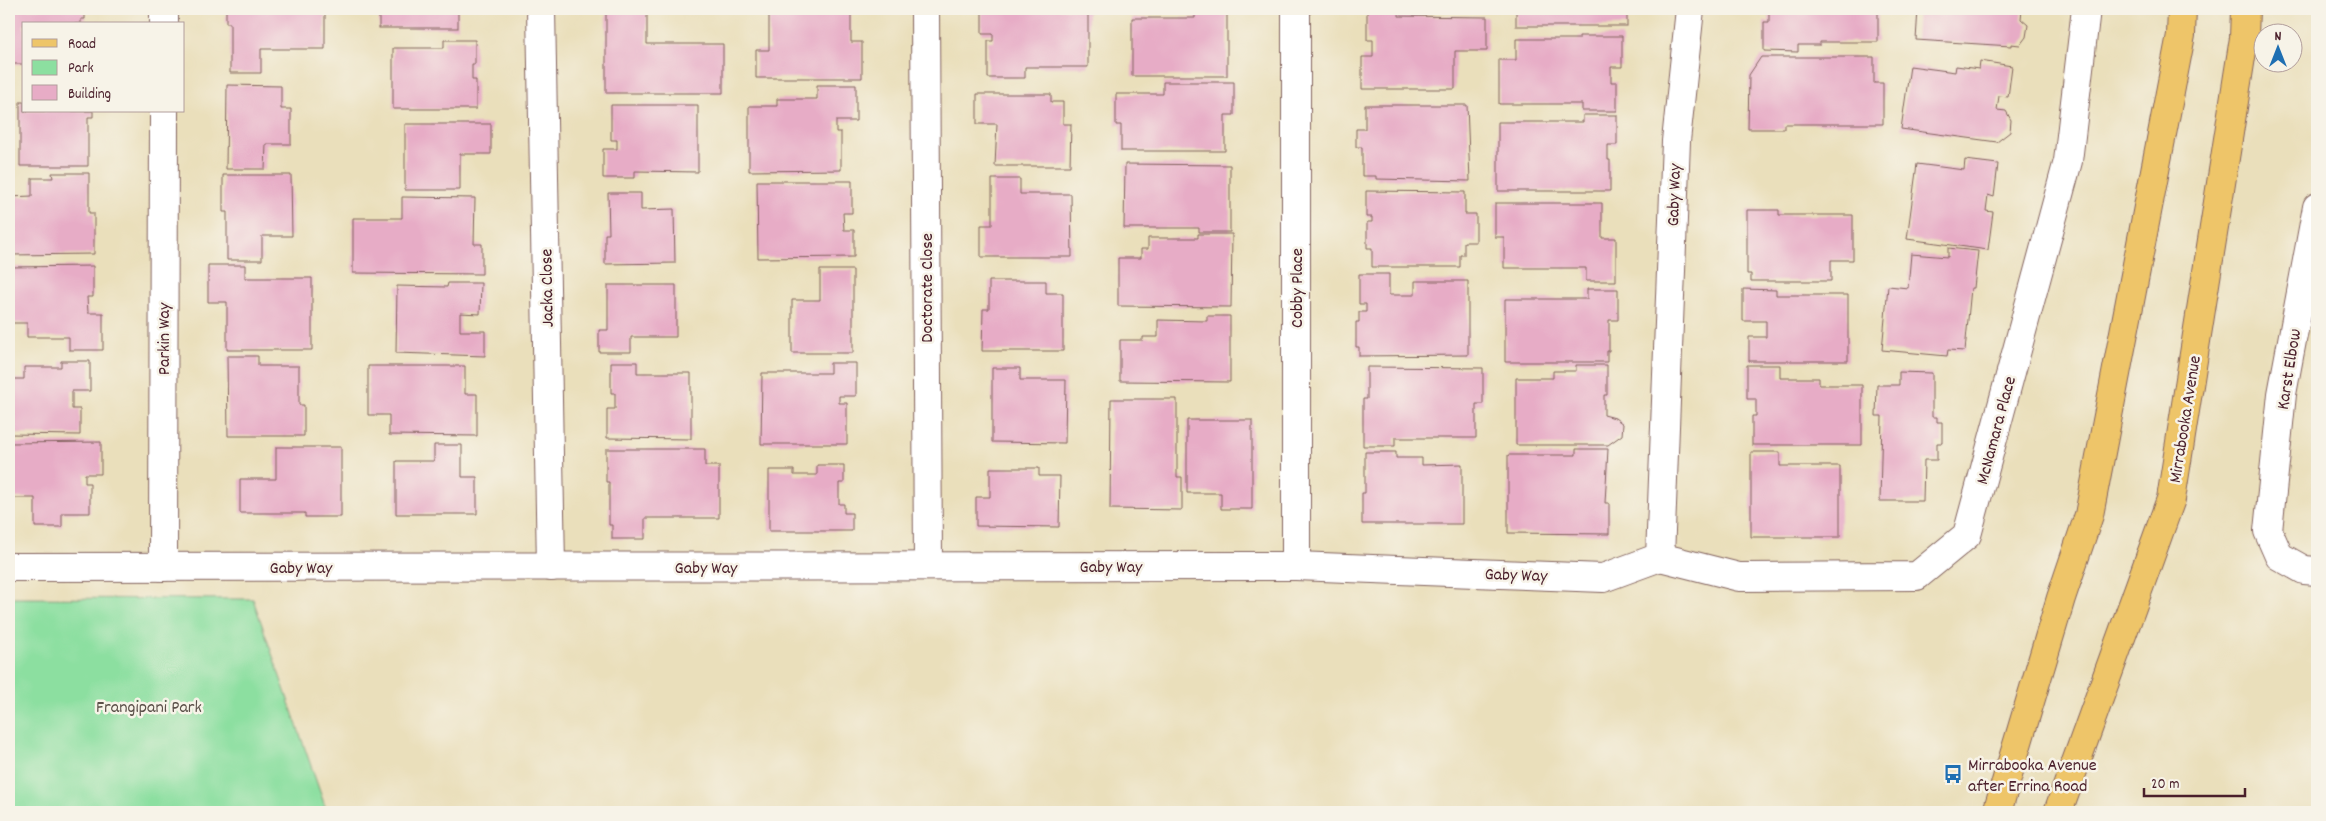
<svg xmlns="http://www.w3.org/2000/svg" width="2326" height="821" viewBox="0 0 2326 821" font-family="Dekko,sans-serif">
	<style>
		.green { fill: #8cdfa0; stroke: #6b7f66 }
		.building { fill: #e7acc6 }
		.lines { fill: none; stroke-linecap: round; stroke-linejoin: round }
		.minor-casing { stroke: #82625d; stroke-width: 30 }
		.primary-casing { stroke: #82625d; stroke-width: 30 }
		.minor { stroke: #fff; stroke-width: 28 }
		.primary { stroke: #eec569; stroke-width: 28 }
		.labels { text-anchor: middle; stroke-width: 5; stroke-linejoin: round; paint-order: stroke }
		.street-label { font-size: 18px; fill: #4a1f2b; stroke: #f7f3e8 }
		.park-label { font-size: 18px; fill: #5a4f48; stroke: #f7f3e8 }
		.poi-label { font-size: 18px; fill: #4a1f2b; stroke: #f7f3e8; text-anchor: start }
	</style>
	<rect width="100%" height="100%" fill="#f7f3e8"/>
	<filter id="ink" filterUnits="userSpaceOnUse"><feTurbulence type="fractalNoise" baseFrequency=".02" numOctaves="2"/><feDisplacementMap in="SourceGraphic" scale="10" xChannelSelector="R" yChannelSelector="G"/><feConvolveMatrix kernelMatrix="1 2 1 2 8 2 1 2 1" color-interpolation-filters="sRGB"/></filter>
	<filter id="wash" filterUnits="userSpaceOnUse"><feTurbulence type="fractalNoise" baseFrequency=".0096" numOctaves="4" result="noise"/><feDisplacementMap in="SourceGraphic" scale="20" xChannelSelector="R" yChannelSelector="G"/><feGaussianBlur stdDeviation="1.12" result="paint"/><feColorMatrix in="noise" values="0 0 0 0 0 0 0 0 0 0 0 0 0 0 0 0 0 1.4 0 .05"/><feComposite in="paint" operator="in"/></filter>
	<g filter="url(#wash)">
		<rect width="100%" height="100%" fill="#eadfbb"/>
		<path class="green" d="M9 598 253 599 327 812H9Z"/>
		<g id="blocks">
			<g class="building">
				<path d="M13 9H85V19H81V24H24V64H13Z"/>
				<path d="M226 9H325V49H261V73H230V23H226Z"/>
				<rect x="379" y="9" width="79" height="19"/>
				<path d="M819 9H851V42H862V78H756V50H769V11H819Z"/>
				<path d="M982 9H1088V67H1025V78H988V41H993V34H982Z"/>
				<rect x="1516" y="9" width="111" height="17"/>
				<path d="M1769 9H1878V42H1820V45H1798V52L1764 51V22H1769Z"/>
				<path d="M1918 9H2022L2021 19 2028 25 2026 37 2020 45 2011 44V46L1916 40Z"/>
				<path d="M1367 10H1399V16L1487 17V51H1455V89H1362V57H1373V40H1367Z"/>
				<path d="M1195 11H1227V76H1132V18H1195Z"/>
				<path d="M606 12H647V44H723V93H606Z"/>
				<path d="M1579 36H1622V67H1611V82H1617V111H1582V104H1499V60H1516V39H1579Z"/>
				<path d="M444 40H475V64H472V80H476V109H393V48H444Z"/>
				<path d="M1761 57H1874V83H1883V124H1784V129H1748L1749 75Z"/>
				<path d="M1980 61 2012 66 2008 97 1999 96 1997 110 2006 111 2011 120 2010 132 1997 142 1901 129 1910 66 1955 72 1956 66 1979 69Z"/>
				<path d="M1163 82H1234V115H1225V151H1121V125H1116V94H1163Z"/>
				<path d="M227 85 281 86V109H291V144H266L265 169H226Z"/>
				<path d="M817 85H856V121H836V132H841V170L749 171V106H777V99H817Z"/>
				<path d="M977 94H1051V102H1063V124H1071L1070 166H995L997 124H977Z"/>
				<path d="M20 102H24V111H93V117H88V166H20Z"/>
				<path d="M611 105H698V172L635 171V178H603V149H617V140H611Z"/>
				<path d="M1365 105H1467L1470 181 1376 179V176H1362V147H1356V129H1365Z"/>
				<path d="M1583 115H1617V145H1608V160H1610V191H1498V122H1583Z"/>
				<path d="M405 124H491V154H460V190H405Z"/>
				<path d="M1965 160 1998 164 1994 197 1988 195 1986 211 1993 212 1988 250 1907 239 1917 164 1964 170Z"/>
				<path d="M1125 164 1230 165V232H1199V228H1124Z"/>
				<path d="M52 173H89V213H94V254L9 255V197L32 196V178H53Z"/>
				<path d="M223 175H291L292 236H262V260H227V212H223Z"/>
				<path d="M992 179H1020V194H1071L1072 257H981V225H992Z"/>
				<path d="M757 181H852V213H843L844 230H854V257L758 258Z"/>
				<path d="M1366 191 1465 192V214H1476V242H1464V255H1460V267H1372V248H1367V222H1372V217H1366Z"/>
				<path d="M608 193H641V210L674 209 675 263 605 264V234H609Z"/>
				<path d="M402 197 475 198 474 244H482V274L353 273V218H402Z"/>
				<path d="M1495 203H1602V238H1616V281H1586V268H1504V237H1495Z"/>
				<path d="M1747 210H1779V215H1853V260H1831V281H1751V274H1747Z"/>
				<path d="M1198 234H1232L1231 307 1118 306V258H1141V249H1148V238H1198Z"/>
				<path d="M1948 248 1978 251 1974 288H1971L1965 351 1948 350 1947 356 1882 350 1888 286 1908 288 1911 254 1948 257Z"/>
				<path d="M208 265H245V278H312V350H227V302H208Z"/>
				<path d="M93 266V297H87L88 313H103V350H69V337H27V323H9V267Z"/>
				<path d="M820 270H853V353H792V300H820Z"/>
				<path d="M1359 274H1389V295H1415V281H1468V355L1359 356V347H1356V322H1359V312H1366V304H1359Z"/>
				<path d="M989 281H1046V293H1063V351H982L983 309H989Z"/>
				<path d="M448 283H481L480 314 460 313V331H485V356L396 353 397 286 447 287Z"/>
				<path d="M608 285H676V337H631V352H599V330H608Z"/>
				<path d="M1587 289H1618V320H1609V351H1607V362H1505V299H1587Z"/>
				<path d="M1743 289 1776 290V295H1848V361H1749V337H1766V321H1743Z"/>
				<path d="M1207 316H1230V382L1120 381V340H1143V337H1158V320L1207 321Z"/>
				<path d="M227 356H258V366H299V405H304V436H228Z"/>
				<path d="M61 361H90V391H72V409H80V435L9 434V379H24V367H61Z"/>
				<path d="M611 362H637V373H691V439L607 438V409H615V393H611Z"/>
				<path d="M830 363H856V396H839V403H847V444H761L762 373H830Z"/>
				<path d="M1576 365H1607V395H1604V415L1615 418 1623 424 1622 435 1608 445H1516V378H1553V371H1576Z"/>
				<path d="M1747 365H1780V378H1819V385H1862V445H1752V416H1756V399H1747Z"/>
				<path d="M368 366H465V394H477V436L389 435V415H368Z"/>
				<path d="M1367 367 1483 368V404H1476V438H1395V446H1363V399H1367Z"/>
				<path d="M992 368H1020V380H1066L1065 443 992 442Z"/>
				<path d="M1899 372 1932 373V417H1937V422H1942V443H1937V460H1924L1923 501H1880L1882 416H1876L1877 385H1899Z"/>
				<path d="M1111 399H1177V477H1182V510L1110 509Z"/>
				<path d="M1187 420H1252V509H1221V493H1187Z"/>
				<path d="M101 442V474H85V483H90V513H62V527H35V498H9V443Z"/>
				<path d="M434 445H462V477H477V514H396V461H434Z"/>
				<path d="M276 447H341V517H305V513H240V479H276Z"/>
				<path d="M606 449H705V466H719V518H645V539H612V525H609V482H606Z"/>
				<path d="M1576 449H1608L1605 503H1609V534L1508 533V455H1576Z"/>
				<path d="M1365 452H1396V458H1422V465L1462 464V524H1362V493H1365Z"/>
				<path d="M1751 452H1780V466H1840V537H1751Z"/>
				<path d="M817 465H844V483H839V504H844V513H852V531H769V470H794V475H817Z"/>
				<path d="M990 468H1039V476H1060L1059 527 976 526V497H990Z"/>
			</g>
		</g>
	</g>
	<g filter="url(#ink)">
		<use href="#blocks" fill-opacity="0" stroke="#82625d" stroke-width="1"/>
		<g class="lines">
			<g class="minor-casing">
				<g id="minor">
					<path d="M541 9 551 567"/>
					<path d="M925 9 928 566"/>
					<path d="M1296 9V566"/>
					<path d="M164 24V9"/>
					<path d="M2317 207 2282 394 2268 531 2279 556 2304 570 2317 571"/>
					<path d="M1660 557 1739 577 1917 576 1967 535 2068 161 2086 9"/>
					<path d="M9 567 1296 566 1603 578 1660 557 1676 141 1690 9"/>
					<path d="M163 567 164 111"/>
				</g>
			</g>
			<g class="primary-casing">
				<g id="primary">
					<path d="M1997 812 2061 598 2089 515 2181 35 2182 9"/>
					<path d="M2058 812 2171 499 2244 38 2245 9"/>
				</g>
			</g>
			<use href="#minor" class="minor"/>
			<use href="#primary" class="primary"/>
		</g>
	</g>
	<defs>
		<g id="bus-bare" transform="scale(1.5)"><path d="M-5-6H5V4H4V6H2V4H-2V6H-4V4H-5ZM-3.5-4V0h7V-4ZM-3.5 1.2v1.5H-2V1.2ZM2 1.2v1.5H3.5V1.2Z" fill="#1f6fb2" stroke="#f7f3e8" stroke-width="2.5" paint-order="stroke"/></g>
	</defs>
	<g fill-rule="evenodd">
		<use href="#bus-bare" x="1953" y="774"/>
	</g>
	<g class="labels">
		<g class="street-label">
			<text transform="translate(1673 195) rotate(-88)" y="6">Gaby Way</text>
			<text transform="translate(546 288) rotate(-91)" y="6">Jacka Close</text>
			<text transform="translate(926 288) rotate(-90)" y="6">Doctorate Close</text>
			<text transform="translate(1296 288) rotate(-90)" y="6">Cobby Place</text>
			<text transform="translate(163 339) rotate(-90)" y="6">Parkin Way</text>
			<text transform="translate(2288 369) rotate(-81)" y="6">Karst Elbow</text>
			<text transform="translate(2184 419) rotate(-81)" y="6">Mirrabooka Avenue</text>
			<text transform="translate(1995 430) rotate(-75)" y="6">McNamara Place</text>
			<text x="1111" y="572">Gaby Way</text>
			<text x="301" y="573">Gaby Way</text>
			<text x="706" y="573">Gaby Way</text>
			<text transform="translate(1516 574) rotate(2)" y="6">Gaby Way</text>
		</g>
		<g class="park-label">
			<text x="149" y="712">Frangipani Park</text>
		</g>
		<g class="poi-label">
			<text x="1968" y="770">Mirrabooka Avenue<tspan x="1968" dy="21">after Errina Road</tspan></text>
		</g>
	</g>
	<rect width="2326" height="821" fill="none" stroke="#f7f3e8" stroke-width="30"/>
	<rect x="22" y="22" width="162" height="90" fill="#f7f3e8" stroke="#b29e9c"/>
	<rect x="32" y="39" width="25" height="8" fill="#eec569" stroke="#b29e9c"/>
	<text x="68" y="48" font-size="15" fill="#4a1f2b">Road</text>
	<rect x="32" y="60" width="25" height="15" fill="#8cdfa0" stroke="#b29e9c"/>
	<text x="68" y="72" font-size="15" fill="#4a1f2b">Park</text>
	<rect x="32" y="85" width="25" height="15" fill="#e7acc6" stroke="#b29e9c"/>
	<text x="68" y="98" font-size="15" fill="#4a1f2b">Building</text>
	<g transform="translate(2278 48)"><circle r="24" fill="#f7f3e8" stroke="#b29e9c"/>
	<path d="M0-4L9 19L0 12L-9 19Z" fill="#1f6fb2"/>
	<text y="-8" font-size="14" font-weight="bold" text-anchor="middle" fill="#4a1f2b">N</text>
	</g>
	<path d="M2144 788v8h101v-8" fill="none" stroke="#4a1f2b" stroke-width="2.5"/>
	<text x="2151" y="788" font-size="15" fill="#4a1f2b" stroke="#f7f3e8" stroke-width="4" paint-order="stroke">20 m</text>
</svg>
